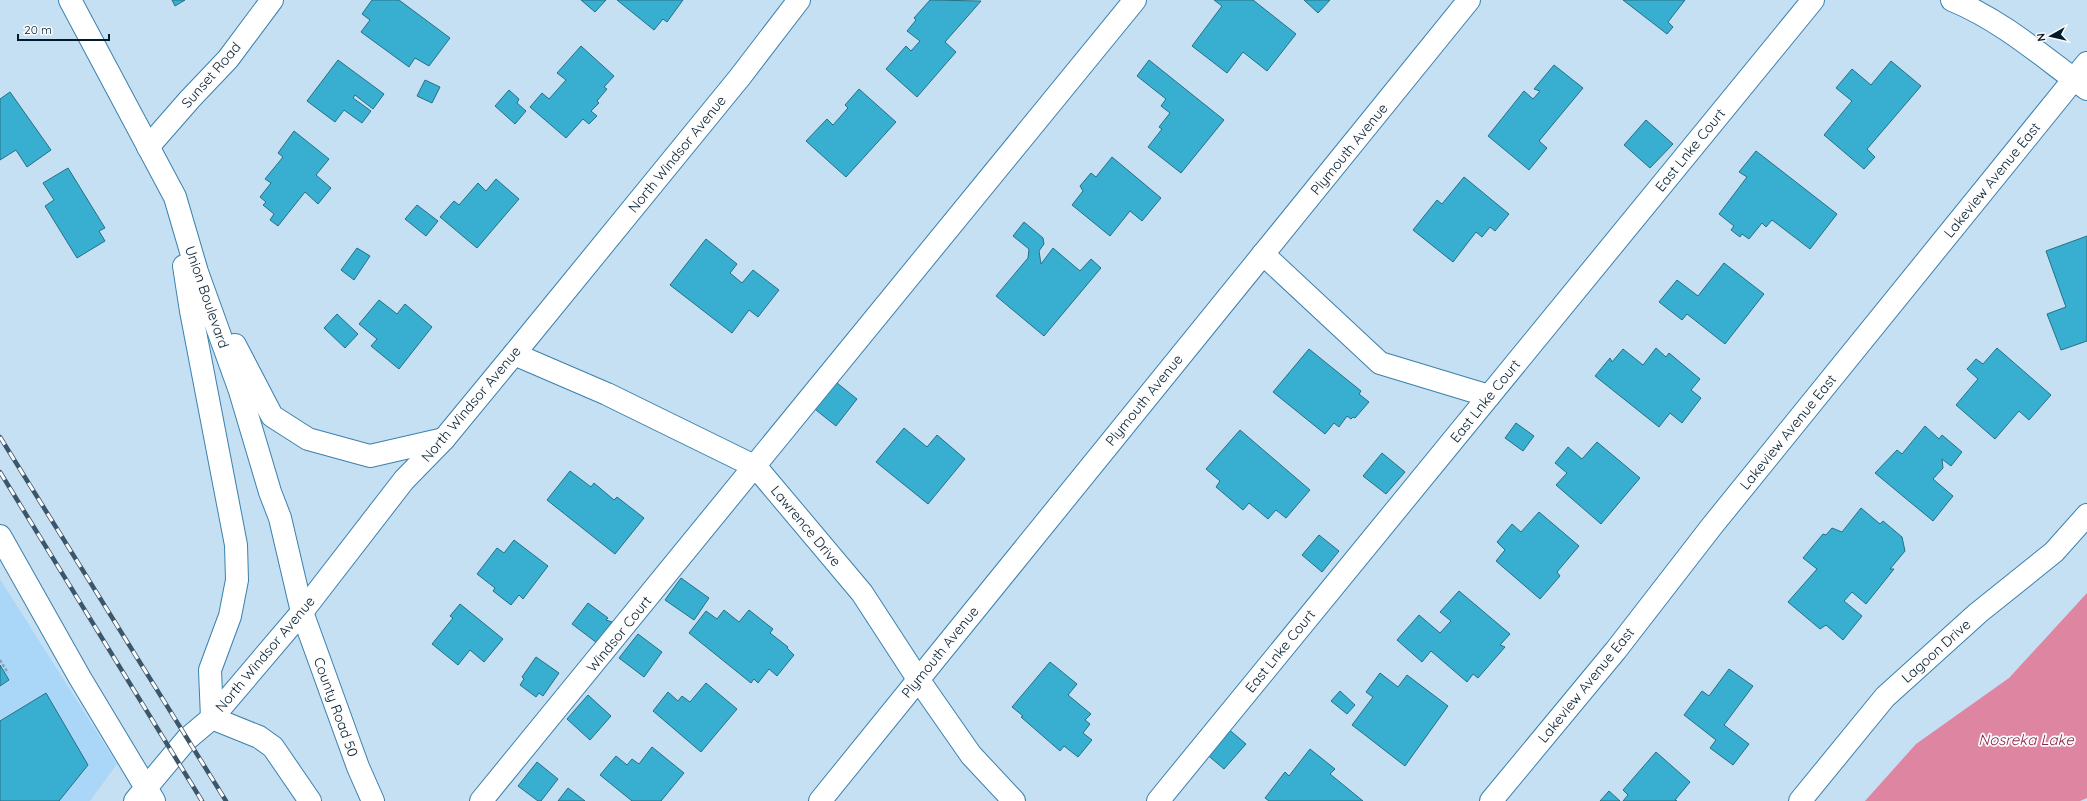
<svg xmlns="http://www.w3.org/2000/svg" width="2087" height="801" viewBox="0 0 2087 801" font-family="Quicksand,sans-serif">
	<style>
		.built { fill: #aad7f8 }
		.water { fill: #de86a1 }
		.building { fill: #38afd0; stroke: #257186 }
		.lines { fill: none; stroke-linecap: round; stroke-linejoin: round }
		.minor-casing { stroke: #3b81ae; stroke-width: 24 }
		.major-casing { stroke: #3b81ae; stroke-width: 24 }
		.path { stroke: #86a1b4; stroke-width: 2.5; stroke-dasharray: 3 2; stroke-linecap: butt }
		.minor { stroke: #fff; stroke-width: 22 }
		.major { stroke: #fff; stroke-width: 22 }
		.rail-casing { stroke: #3c5669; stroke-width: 4.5 }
		.rail { stroke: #fcfcfc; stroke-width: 3; stroke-dasharray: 9; stroke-linecap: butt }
		.labels { text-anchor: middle; stroke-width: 3.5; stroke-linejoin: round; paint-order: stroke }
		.street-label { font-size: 14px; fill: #001b2d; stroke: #fcfcfc }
		.water-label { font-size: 15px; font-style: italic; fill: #8b244e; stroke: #fcfcfc }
	</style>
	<rect width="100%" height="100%" fill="#c5dff3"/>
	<path class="built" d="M0 579 117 764 90 801H0Z"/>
	<path class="water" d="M2087 593V798L2080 801H1865L1916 744 2009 678Z"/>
	<g class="building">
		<path d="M172 0H185L175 6Z"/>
		<path d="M372 0H399L450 38 429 66 415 58 409 67 361 32 370 20 362 14Z"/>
		<path d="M581 0H606L595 12Z"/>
		<path d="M617 0H683L667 22 663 19 654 30Z"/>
		<path d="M930 0 981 1 945 42 956 52 917 97 886 69 906 46 911 51 920 41 907 31 916 20 914 18Z"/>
		<path d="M1214 0H1253L1296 34 1267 71 1243 52 1227 73 1192 46 1222 6Z"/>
		<path d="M1304 0H1330L1318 13Z"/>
		<path d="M1623 0H1685L1668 22 1673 27 1667 34Z"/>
		<path d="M581 46 614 76 604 87 607 89 597 101 599 103 591 111 597 116 589 124 583 119 566 138 530 107 542 93 549 99 566 80 557 73Z"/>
		<path d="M338 60 384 94 373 109 355 95 353 98 371 111 362 123 344 110 335 122 307 101Z"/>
		<path d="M1149 60 1224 120 1181 173 1148 147 1162 129 1159 127 1170 113 1161 106 1166 99 1137 76Z"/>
		<path d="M1891 61 1921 86 1867 149 1875 157 1864 169 1824 135 1852 101 1836 88 1852 69 1871 85Z"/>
		<path d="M1554 65 1583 88 1539 141 1547 148 1529 170 1488 136 1524 91 1533 99 1540 91 1534 89Z"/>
		<path d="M425 80 440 87 432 103 417 96Z"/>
		<path d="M859 89 896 122 846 177 806 141 827 119 833 125 848 108 845 105Z"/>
		<path d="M509 90 519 99 517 103 526 111 515 124 495 106Z"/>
		<path d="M10 92 51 150 27 167 16 150 0 160V99Z"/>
		<path d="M1646 120 1673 144 1650 168 1624 145Z"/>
		<path d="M294 131 329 159 316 175 331 188 318 204 305 192 278 226 270 220 274 214 263 205 266 202 260 197 271 183 265 179 283 157 278 153Z"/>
		<path d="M1756 151 1837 214 1810 249 1772 220 1766 227 1762 223 1749 239 1742 234 1740 237 1731 230 1734 226 1719 214 1747 177 1739 172Z"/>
		<path d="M1112 157 1161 198 1142 221 1130 211 1110 236 1072 205 1083 191 1080 186 1091 173 1096 177Z"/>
		<path d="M68 168 105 228 99 231 105 241 77 258 45 206 54 200 43 183Z"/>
		<path d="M1464 177 1509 214 1495 231 1490 227 1482 237 1476 232 1453 262 1413 230 1437 200 1442 204Z"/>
		<path d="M496 179 519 199 477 248 440 217 454 201 459 205 478 183 486 191Z"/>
		<path d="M417 205 438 221 426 236 405 219Z"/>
		<path d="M1024 222 1043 238 1044 244 1039 251 1041 264 1053 248 1080 271 1091 259 1101 268 1044 336 996 296 1028 258 1029 249 1013 236Z"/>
		<path d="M2087 236V341L2061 350 2047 314 2066 307 2046 251Z"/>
		<path d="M706 239 737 264 730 273 742 283 753 270 779 290 758 317 749 310 732 333 670 285Z"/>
		<path d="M357 248 370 256 354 280 341 270Z"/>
		<path d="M1724 263 1764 294 1725 344 1687 314 1682 320 1659 302 1677 280 1698 296Z"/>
		<path d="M379 300 397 314 405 304 432 327 399 369 371 346 377 339 359 324Z"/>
		<path d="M337 314 358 334 345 348 324 328Z"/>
		<path d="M1656 348 1666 357 1669 353 1700 379 1691 390 1701 398 1682 423 1670 413 1659 427 1595 376 1610 358 1612 362 1623 349 1643 365Z"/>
		<path d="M1997 348 2051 395 2029 420 2019 411 1995 439 1956 405 1978 379 1967 369 1976 359 1983 364Z"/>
		<path d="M1309 349 1361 391 1359 394 1369 402 1355 418 1353 417 1351 419 1347 416 1339 427 1334 423 1325 434 1273 392Z"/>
		<path d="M832 379 857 399 836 426 811 406Z"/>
		<path d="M1516 423 1534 436 1523 451 1505 438Z"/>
		<path d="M1925 426 1939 439 1942 435 1962 452 1951 466 1942 459 1943 468 1933 479 1953 496 1933 521 1875 473 1897 450 1902 454Z"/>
		<path d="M904 428 927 447 937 435 965 459 928 504 876 462Z"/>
		<path d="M1240 430 1310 490 1286 518 1276 510 1268 519 1249 503 1243 510 1216 487 1220 481 1206 469Z"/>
		<path d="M1597 442 1640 478 1601 524 1556 485 1567 473 1555 463 1568 447 1582 459Z"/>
		<path d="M1382 453 1405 472 1386 494 1363 476Z"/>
		<path d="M570 471 591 487 594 483 614 500 617 497 644 518 615 554 547 500Z"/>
		<path d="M1861 508 1880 524 1883 521 1902 537 1905 551 1890 569H1894L1866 604 1852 592 1844 601 1862 616 1843 640 1826 625 1820 629 1788 602 1817 569 1803 558 1823 534 1826 535 1832 528 1842 532Z"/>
		<path d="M1539 512 1579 546 1557 572 1560 576 1540 599 1496 561 1505 550 1497 542 1512 524 1521 532Z"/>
		<path d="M1319 535 1339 551 1322 572 1302 555Z"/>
		<path d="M514 540 548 566 523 599 519 595 511 605 493 591 495 588 477 574 497 548 504 553Z"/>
		<path d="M681 578 709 598 694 620 665 600Z"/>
		<path d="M1459 591 1510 634 1500 645 1505 647 1478 678 1473 674 1467 682 1431 651 1422 662 1397 640 1419 615 1440 633 1451 621 1440 612Z"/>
		<path d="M588 603 608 618 606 620 612 622 597 643 572 624Z"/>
		<path d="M460 604 503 639 484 662 470 650 458 665 432 644 453 618 450 616Z"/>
		<path d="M724 610 739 622 749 610 773 629 770 633 788 647 787 648 794 655 777 676 769 669 758 683 754 679 751 683 689 633 706 611 717 619Z"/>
		<path d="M638 634 662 652 644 677 619 658Z"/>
		<path d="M536 657 559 673 543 696 539 693 536 697 520 685 524 679 522 677Z"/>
		<path d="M1050 662 1077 684 1068 695 1091 714 1085 720 1090 724 1083 733 1092 740 1078 757 1064 746 1060 751 1021 717 1023 716 1012 707Z"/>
		<path d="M0 665 9 680 0 686Z"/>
		<path d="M1729 669 1753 686 1724 725 1749 744 1733 765 1710 748 1716 740 1684 715 1702 691 1709 696Z"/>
		<path d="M1380 673 1398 687 1407 675 1448 706 1405 766 1352 725 1373 697 1366 692Z"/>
		<path d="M706 683 737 709 701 752 653 711 668 692 678 701 682 696 690 702Z"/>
		<path d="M1340 691 1355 705 1347 714 1331 701Z"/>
		<path d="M46 693 88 765 59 801H0V721Z"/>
		<path d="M588 695 611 716 590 740 567 719Z"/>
		<path d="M1226 727 1246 744 1224 769 1204 752Z"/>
		<path d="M652 747 684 773 661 801H632L600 775 616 756 627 765 632 759 639 764Z"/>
		<path d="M1310 749 1335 769 1330 774 1363 801H1269L1265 798 1285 772 1289 776Z"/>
		<path d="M1656 752 1690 782 1675 800 1677 801H1623L1628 795 1623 790Z"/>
		<path d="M537 762 558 779 541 801H538L518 786Z"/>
		<path d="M568 788 585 801H558Z"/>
		<path d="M1609 791 1620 801H1600Z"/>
	</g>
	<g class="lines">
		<g class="minor-casing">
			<g id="minor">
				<path d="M1952 0C2003 21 2043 57 2087 89"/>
				<path d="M148 147 190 99 228 59 272 0"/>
				<path d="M1263 254 1380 363 1489 396"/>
				<path d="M514 354 607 394 756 467 862 593 918 679 971 755 1014 801"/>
				<path d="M0 536 80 678 154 801"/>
				<path d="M135 801 187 739 212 718 302 612 404 480 444 439 514 354 740 77 799 0"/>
				<path d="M481 801 1135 0"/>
				<path d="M820 801 1469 0"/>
				<path d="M1158 801 1813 0"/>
				<path d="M1491 801 1616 650 1712 526 2087 63"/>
				<path d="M1800 801 1885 697 1978 613 2054 552 2087 515"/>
			</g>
		</g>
		<g class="major-casing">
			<g id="major">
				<path d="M70 0 175 197 197 272 240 391 270 492 280 518 302 612 358 767 373 801"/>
				<path d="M184 266 191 311 236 545 237 580 230 616 210 670 212 718 259 737 273 747 310 801"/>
				<path d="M235 345 272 416 308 439 370 456 444 439"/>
			</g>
		</g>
		<path class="path" d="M0 660 8 673"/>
		<use href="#minor" class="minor"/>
		<use href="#major" class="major"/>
		<g class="rail-casing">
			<g id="rail">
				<path d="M0 437 226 801"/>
				<path d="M0 472 202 801"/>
			</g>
		</g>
		<use href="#rail" class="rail"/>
	</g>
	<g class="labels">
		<g class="street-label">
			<text transform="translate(211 75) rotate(-49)" y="5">Sunset Road</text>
			<text transform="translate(1349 149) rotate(-51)" y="5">Plymouth Avenue</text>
			<text transform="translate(1690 150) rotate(-51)" y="5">East Lnke Court</text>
			<text transform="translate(677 154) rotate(-51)" y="5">North Windsor Avenue</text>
			<text transform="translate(1992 180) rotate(-51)" y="5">Lakeview Avenue East</text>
			<text transform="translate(207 297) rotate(71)" y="5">Union Boulevard</text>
			<text transform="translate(1144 400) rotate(-51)" y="5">Plymouth Avenue</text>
			<text transform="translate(1485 401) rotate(-51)" y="5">East Lnke Court</text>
			<text transform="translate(471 404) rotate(-50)" y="5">North Windsor Avenue</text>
			<text transform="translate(1788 432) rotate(-51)" y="5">Lakeview Avenue East</text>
			<text transform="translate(806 526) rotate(50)" y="5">Lawrence Drive</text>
			<text transform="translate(619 634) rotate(-51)" y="5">Windsor Court</text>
			<text transform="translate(1280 651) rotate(-51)" y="5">East Lnke Court</text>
			<text transform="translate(1936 651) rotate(-42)" y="5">Lagoon Drive</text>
			<text transform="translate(940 652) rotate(-51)" y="5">Plymouth Avenue</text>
			<text transform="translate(265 654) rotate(-50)" y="5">North Windsor Avenue</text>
			<text transform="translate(1586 685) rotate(-51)" y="5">Lakeview Avenue East</text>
			<text transform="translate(336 707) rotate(70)" y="5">County Road 50</text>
		</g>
		<g class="water-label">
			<text x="2026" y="745">Nosreka Lake</text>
		</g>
	</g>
	<g transform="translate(2051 36) rotate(262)" stroke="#fcfcfc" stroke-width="3" paint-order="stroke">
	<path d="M0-3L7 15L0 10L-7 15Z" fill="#001b2d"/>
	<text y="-6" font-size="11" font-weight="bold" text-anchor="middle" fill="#001b2d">N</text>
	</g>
	<path d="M18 34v6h91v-6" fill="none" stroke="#001b2d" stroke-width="2"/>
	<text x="24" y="34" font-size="12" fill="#001b2d" stroke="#fcfcfc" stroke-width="3" paint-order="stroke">20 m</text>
</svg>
